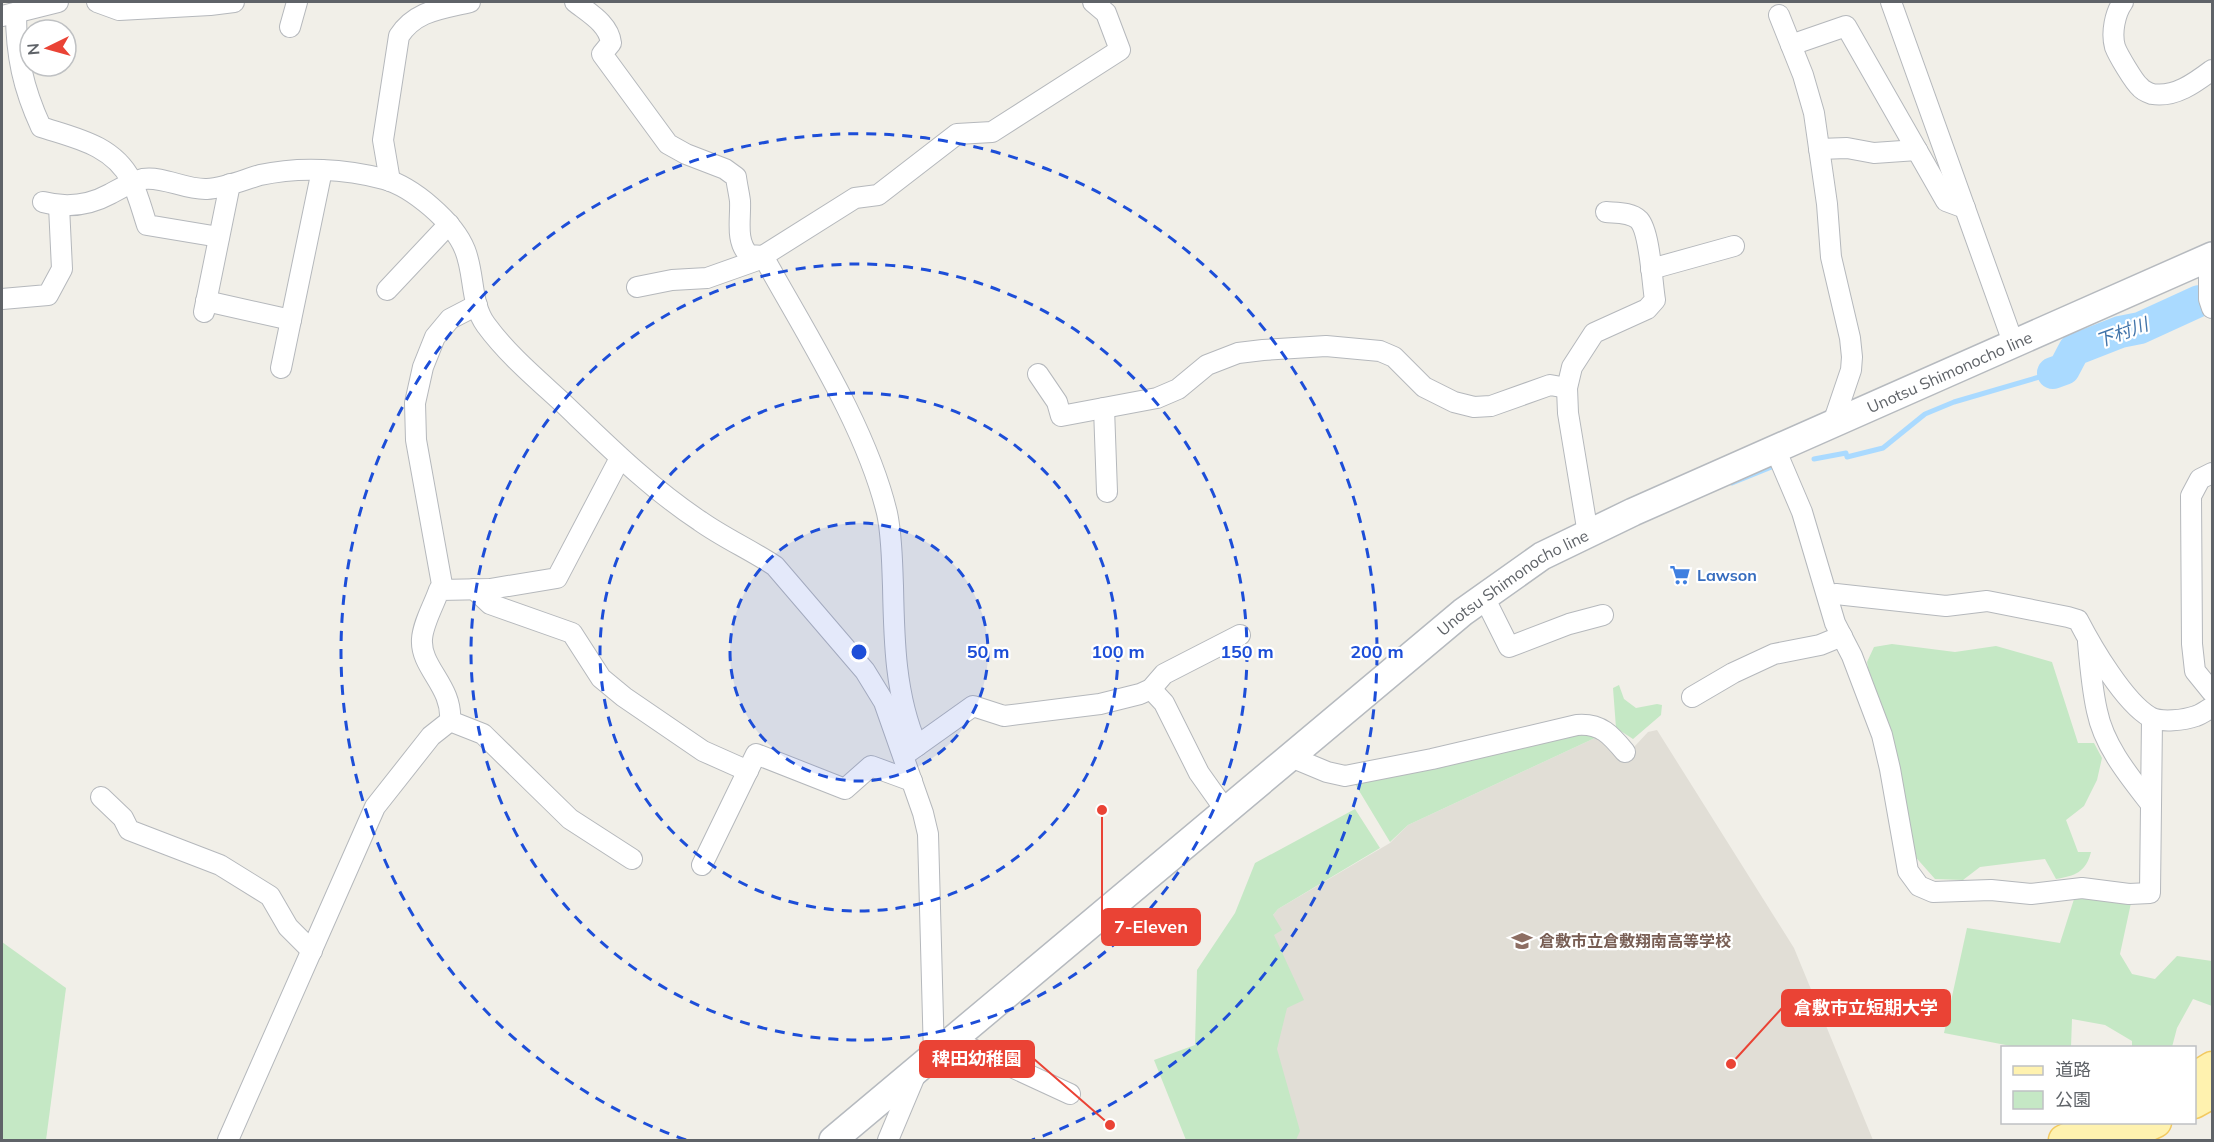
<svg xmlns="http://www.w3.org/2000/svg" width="2214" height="1142" viewBox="0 0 2214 1142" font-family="Mulish,'Noto Sans JP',sans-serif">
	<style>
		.education { fill: #e1ded6 }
		.green { fill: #c5e8c5 }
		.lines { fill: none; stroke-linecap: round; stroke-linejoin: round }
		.stream { stroke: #aadaff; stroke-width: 5 }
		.river { stroke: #aadaff; stroke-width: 32 }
		.minor-casing { stroke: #b5b8bc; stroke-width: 22 }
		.secondary-casing { stroke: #b6babf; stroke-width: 30 }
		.primary-casing { stroke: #f2c960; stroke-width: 33 }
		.minor { stroke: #fff; stroke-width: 20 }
		.secondary { stroke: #fff; stroke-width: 27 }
		.primary { stroke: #fff2af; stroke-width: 30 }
		.ring { fill: none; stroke: #1d4ed8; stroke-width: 3; stroke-dasharray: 10 8 }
		.labels { text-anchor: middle; stroke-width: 4.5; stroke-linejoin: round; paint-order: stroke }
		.street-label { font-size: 16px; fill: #5f6368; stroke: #fff }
		.shop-label { font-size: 16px; font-weight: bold; fill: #366cbe; stroke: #fff; text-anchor: start }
		.education-label { font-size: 16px; font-weight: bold; fill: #785e54; stroke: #fff; text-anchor: start }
		.water-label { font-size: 18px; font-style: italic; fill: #4174aa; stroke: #fff }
		.centre { fill: #1d4ed8; stroke: #fff; stroke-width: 3 }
		.ring-label { font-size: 18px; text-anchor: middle; font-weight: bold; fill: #1d4ed8; stroke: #fff; stroke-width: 4.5; stroke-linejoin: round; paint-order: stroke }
		.leader { fill: none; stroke: #ea4335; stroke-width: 2 }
		.callout-dot { fill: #ea4335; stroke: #fff; stroke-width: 2 }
		.callout { fill: #ea4335; stroke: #ea4335; stroke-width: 2 }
		.callout-label { font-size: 18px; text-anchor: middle; font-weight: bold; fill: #fff }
	</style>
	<rect width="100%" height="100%" fill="#f1efe8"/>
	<path class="education" d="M1657 730 1794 948 1873 1140H1272L1273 915 1278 909 1390 843 1408 825 1597 737 1618 760 1634 747 1648 732Z"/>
	<g class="green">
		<path d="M1892 644 1955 652 1996 646 2052 662 2078 743H2094L2102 758 2097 780 2084 806 2066 820 2078 852H2091C2086 872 2075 876 2056 879L2045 859 1980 867 1963 880 1935 879 1912 853 1871 684 1867 662 1874 647Z"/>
		<path d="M1619 685 1624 699 1636 708 1657 704 1662 705 1661 715 1633 739 1616 728 1613 688Z"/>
		<path d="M1589 731 1597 737 1408 825 1390 842 1355 784Z"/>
		<path d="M1355 809 1380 848 1278 909 1273 915 1282 930 1274 935 1304 1000 1287 1008 1277 1049 1300 1131 1296 1140H1186L1154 1060 1195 1045 1197 970 1235 913 1255 863Z"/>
		<path d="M2075 896 2131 903 2120 954 2132 974 2155 979 2177 956 2212 961V1006L2193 999 2177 1028 2172 1047H2132V1041L2105 1025 2072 1019 2071 1047H2016L1944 1033 1967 928 2060 943Z"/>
		<path d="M2 942 66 988 46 1140H2Z"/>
	</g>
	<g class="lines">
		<g class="stream">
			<path d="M1814 459 1846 453 1847 457 1883 448 1925 414 1954 402 2053 373"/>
			<path d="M1732 483 1774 466"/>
		</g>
		<path class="river" d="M2053 373 2064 369 2074 350 2120 332 2140 328 2199 301"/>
		<g class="minor-casing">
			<g id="minor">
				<path d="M97 2 119 10 210 5 234 2"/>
				<path d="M575 2C589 13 609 24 611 43L602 54 668 144 686 154 725 169 736 177C737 185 739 193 740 201 741 219 735 241 749 255L763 256C806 334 866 426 887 513 892 536 892 562 893 586 894 639 895 696 917 746"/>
				<path d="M1891 2 2014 345"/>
				<path d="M2123 2C2115 13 2111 33 2115 47 2118 55 2134 82 2140 87 2142 90 2149 93 2152 94 2175 98 2196 82 2212 70"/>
				<path d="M16 13C16 55 23 88 41 127 75 138 113 145 131 180 138 194 142 210 147 225L219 237"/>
				<path d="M1779 15 1803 75 1814 113 1827 204 1831 257 1850 338 1852 357 1851 370 1832 426"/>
				<path d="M2 16 58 2"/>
				<path d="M290 27 297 2"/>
				<path d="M1791 45 1846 26 1946 201 1965 208"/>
				<path d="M1819 149 1847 148 1874 153 1917 150"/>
				<path d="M390 181 383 140 399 36C416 10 442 9 470 2"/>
				<path d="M43 202C66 208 88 206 110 194 121 188 131 182 143 179 164 176 185 190 207 189 225 188 243 180 260 175 300 166 345 169 384 179 413 187 454 222 465 250 475 275 470 303 486 325 508 355 537 379 564 404 607 445 650 488 700 521 724 538 751 550 775 566L865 671 884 702 923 813 928 834 934 1056"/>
				<path d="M2209 258V299L2212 308"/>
				<path d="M1651 269 1734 246"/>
				<path d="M637 287 672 280 707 278 755 261 855 198 878 195 957 134 992 132 1120 50 1106 13 1093 2"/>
				<path d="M387 290 449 224"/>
				<path d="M2 299 48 295 62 269 59 206"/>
				<path d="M206 301 291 320"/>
				<path d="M204 312 230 184"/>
				<path d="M281 368 322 170"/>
				<path d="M1038 374 1057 402 1061 416 1157 398 1178 389 1207 365 1238 353 1263 350 1326 346 1380 351 1394 357 1424 387 1454 402 1474 407 1491 406 1550 385 1567 388"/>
				<path d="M1104 408 1107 492"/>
				<path d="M1776 451 1802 512 1835 623 1852 656 1882 735 1890 769 1908 871 1919 886 1933 892 1991 890 2031 894 2082 888 2129 894 2150 893 2152 719"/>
				<path d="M2212 473 2200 479 2191 496 2192 644 2195 671 2212 692"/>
				<path d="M1588 534 1568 413 1567 388 1572 367 1594 333 1647 309 1655 300C1652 282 1650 232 1639 220 1631 212 1617 213 1606 212"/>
				<path d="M474 589 490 604 572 633 601 678 624 697 703 751 748 771"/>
				<path d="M443 590 416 440 415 403 423 367 435 337 450 319 477 305"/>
				<path d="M1828 596 1836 594 1946 606 1987 601 2068 617 2078 620C2092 647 2124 702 2150 717 2161 723 2185 720 2196 716 2202 714 2207 710 2212 707"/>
				<path d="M1484 597 1509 647 1569 624 1603 615"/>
				<path d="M2088 642C2090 665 2092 689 2097 711 2104 746 2129 776 2150 803"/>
				<path d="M1151 689 1164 703 1199 773 1226 811"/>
				<path d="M1692 697 1733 673 1774 654 1820 645 1842 636"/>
				<path d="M450 721C453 686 420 668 422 639 423 623 434 605 439 590L490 589 557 578 620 458"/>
				<path d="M907 753 973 706 1004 716 1100 704 1140 694 1151 689 1164 674 1240 635"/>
				<path d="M1291 757 1327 772 1345 776 1432 759 1577 725C1601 723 1611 735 1625 752"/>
				<path d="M101 797 123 818 129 830 220 865 270 896 288 927 312 951"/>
				<path d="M702 865 756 754 845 789 871 766 912 781"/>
				<path d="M953 1040 1070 1094"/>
				<path d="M228 1140 375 807 431 736 450 721 483 734 570 819 632 859"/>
				<path d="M888 1140 917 1071"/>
			</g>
		</g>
		<g class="secondary-casing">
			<g id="secondary">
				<path id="s1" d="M833 1140 1463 612 1542 556 1633 512 2212 256"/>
			</g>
		</g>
		<g class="primary-casing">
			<g id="primary">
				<path d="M2194 1078 2212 1067"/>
				<path d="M2194 1103 2212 1093"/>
				<path d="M2064 1140 2105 1122"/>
				<path d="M2118 1140 2156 1122"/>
			</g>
		</g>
		<use href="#minor" class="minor"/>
		<use href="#secondary" class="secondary"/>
		<use href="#primary" class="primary"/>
	</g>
	<circle cx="859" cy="652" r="129" fill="#1d4ed8" fill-opacity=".12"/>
	<g class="ring">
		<circle cx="859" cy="652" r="129"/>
		<circle cx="859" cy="652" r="259"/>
		<circle cx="859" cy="652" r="388"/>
		<path d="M686 1140A518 518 0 1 1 1032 1140"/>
	</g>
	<defs>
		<g id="supermarket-bare" transform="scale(1.62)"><path d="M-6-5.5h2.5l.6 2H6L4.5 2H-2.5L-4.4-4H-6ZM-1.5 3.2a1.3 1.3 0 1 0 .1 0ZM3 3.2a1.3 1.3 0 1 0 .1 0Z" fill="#3f7fe0" stroke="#fff" stroke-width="2.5" paint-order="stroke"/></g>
		<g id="school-bare" transform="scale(1.62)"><path d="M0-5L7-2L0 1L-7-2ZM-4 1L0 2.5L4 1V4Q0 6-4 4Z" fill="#8d6e63" stroke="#fff" stroke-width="2.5" paint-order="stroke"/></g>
	</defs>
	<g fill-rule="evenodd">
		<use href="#supermarket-bare" x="1680" y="575"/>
		<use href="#school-bare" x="1522" y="941"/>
	</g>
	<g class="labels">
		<g class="street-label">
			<text dy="6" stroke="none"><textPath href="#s1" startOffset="1366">Unotsu Shimonocho line</textPath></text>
			<text dy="6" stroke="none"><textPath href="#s1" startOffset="880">Unotsu Shimonocho line</textPath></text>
		</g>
		<g class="shop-label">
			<text x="1697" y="581">Lawson</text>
		</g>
		<g class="education-label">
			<text x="1539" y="947">倉敷市立倉敷翔南高等学校</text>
		</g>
		<g class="water-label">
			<text transform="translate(2122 333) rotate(-20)" y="6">下村川</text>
		</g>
	</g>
	<circle cx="859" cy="652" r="9" class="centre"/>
	<g class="ring-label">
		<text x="988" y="658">50 m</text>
		<text x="1118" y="658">100 m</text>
		<text x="1247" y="658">150 m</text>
		<text x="1377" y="658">200 m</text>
	</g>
	<path class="leader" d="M1102 810L1102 927M1731 1064L1782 1008M1110 1125L1034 1059"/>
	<g class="callout-dot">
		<circle cx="1102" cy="810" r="6"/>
		<circle cx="1731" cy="1064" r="6"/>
		<circle cx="1110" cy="1125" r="6"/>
	</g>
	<g class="callout">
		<rect x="1102" y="909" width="98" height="36" rx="6"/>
		<rect x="1782" y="990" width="168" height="36" rx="6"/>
		<rect x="920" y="1041" width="114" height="36" rx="6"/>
	</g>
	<g class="callout-label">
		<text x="1151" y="933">7-Eleven</text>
		<text x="1866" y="1014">倉敷市立短期大学</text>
		<text x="977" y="1065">稗田幼稚園</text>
	</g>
	<rect width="2214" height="1142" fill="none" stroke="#5f6368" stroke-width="6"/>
	<rect x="2001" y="1046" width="195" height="78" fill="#ffffff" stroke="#bfc1c3" stroke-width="1.5"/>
	<rect x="2013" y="1066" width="30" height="9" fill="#fff2af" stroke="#bfc1c3" stroke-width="1.5"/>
	<text x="2055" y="1076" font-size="18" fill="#5f6368">道路</text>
	<rect x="2013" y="1091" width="30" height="18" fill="#c5e8c5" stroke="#bfc1c3" stroke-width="1.5"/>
	<text x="2055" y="1106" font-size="18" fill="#5f6368">公園</text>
	<g transform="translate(48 48) rotate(265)"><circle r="28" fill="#ffffff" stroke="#bfc1c3" stroke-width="1.5"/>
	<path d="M0-4.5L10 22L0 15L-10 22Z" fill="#ea4335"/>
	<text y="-9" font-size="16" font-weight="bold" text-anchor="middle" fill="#5f6368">N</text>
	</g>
</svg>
